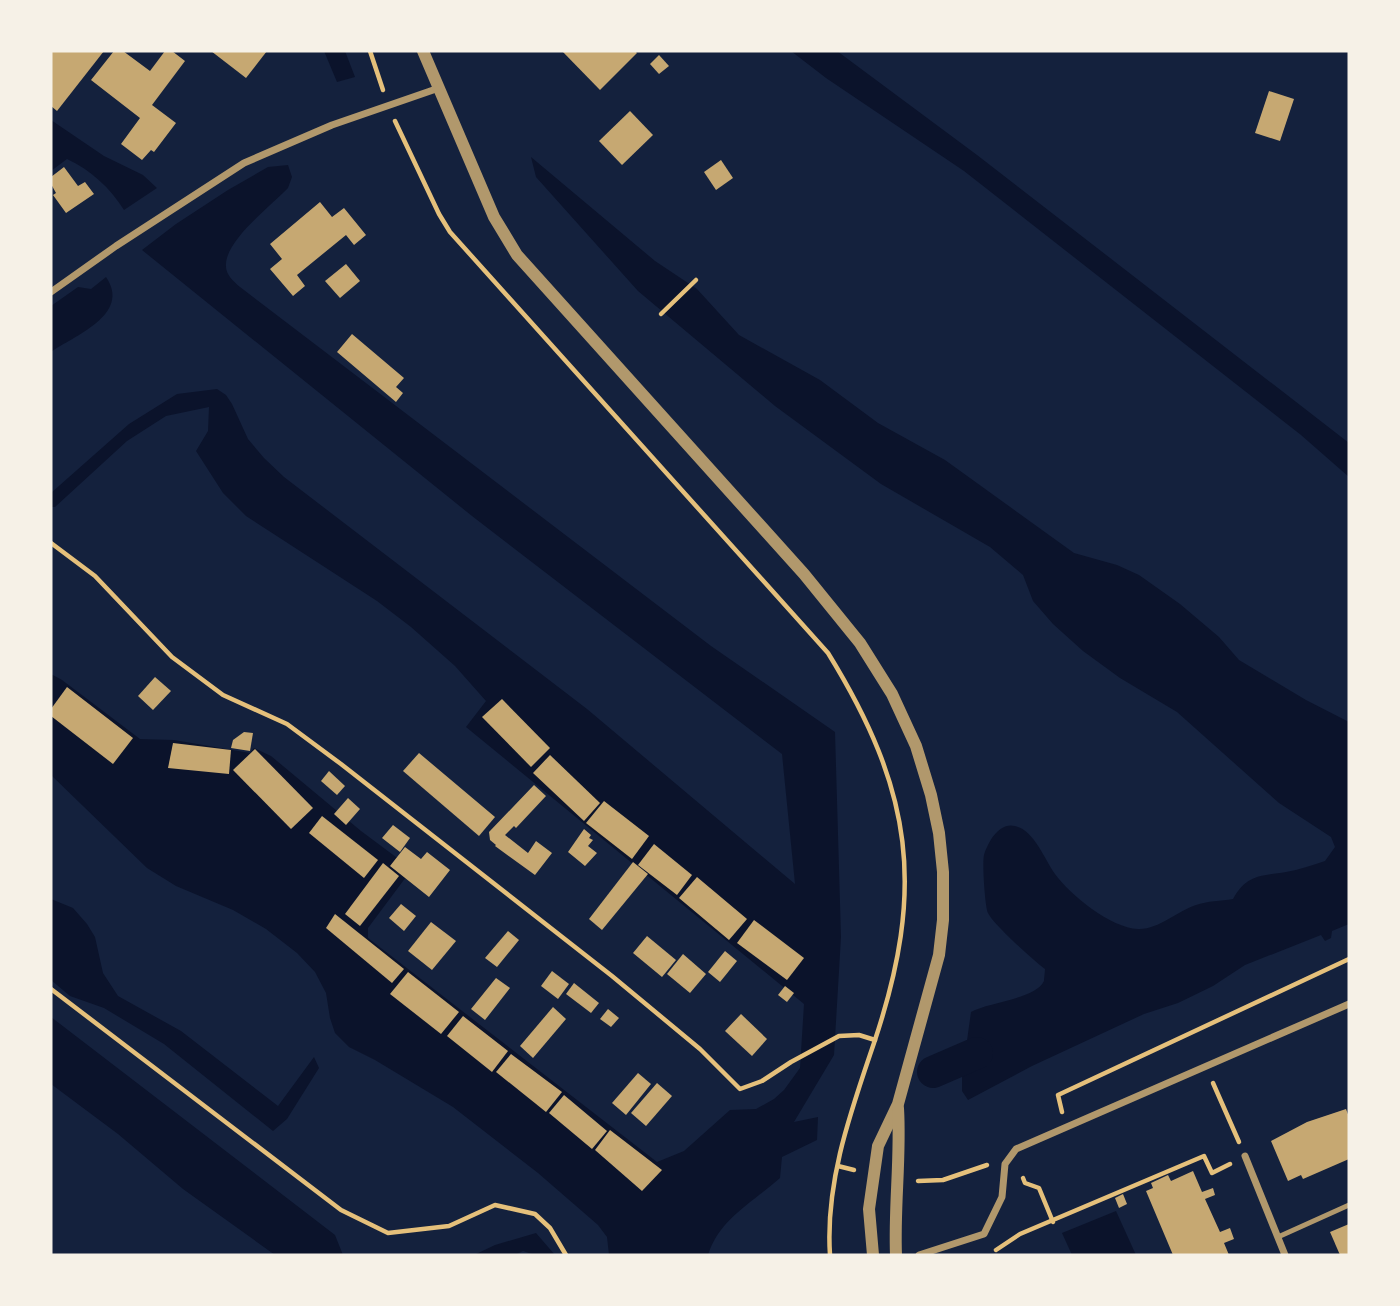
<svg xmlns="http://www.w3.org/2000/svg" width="1400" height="1306" viewBox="0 0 1400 1306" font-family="Rubik,sans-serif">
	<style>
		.water { fill: #0b132b }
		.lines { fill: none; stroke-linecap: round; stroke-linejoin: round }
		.canal { stroke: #0b132b; stroke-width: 32 }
		.building { fill: #c6a872 }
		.path { stroke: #e5c07b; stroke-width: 4.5 }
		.service { stroke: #b1986c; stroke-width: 5 }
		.minor { stroke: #b1986c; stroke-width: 7 }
		.tertiary { stroke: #b1986c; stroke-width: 12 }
	</style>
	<rect width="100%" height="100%" fill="#14213d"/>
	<g class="water">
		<path d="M324 51H345L355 77 337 82Z"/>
		<path d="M791 51H837L977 155 1349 443V477L1301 435 964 171 826 78Z"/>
		<path d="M51 120 104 156 143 175 157 188 124 210C110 188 91 170 67 159L51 171Z"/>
		<path d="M531 157 655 261 697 289 739 335 820 380 878 423 945 460 1074 553 1117 565 1139 575 1180 604 1219 637 1239 660 1306 700 1349 722V924L1332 931 1331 938 1325 941 1321 935 1245 965 1213 986 1178 1003 1144 1014 1032 1066 968 1100 962 1091V1074L934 1088 937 1067 965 1055 971 1012C988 1002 1036 999 1044 981 1044 979 1045 971 1045 969 1034 961 993 924 988 913 985 907 982 862 984 855 988 842 999 822 1015 826 1034 830 1045 860 1055 874 1070 895 1111 928 1138 929 1158 930 1177 911 1196 905 1207 901 1221 901 1233 899 1247 874 1261 876 1286 872 1299 870 1312 865 1325 861L1335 847 1331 837 1279 803 1177 712 1120 678 1083 651 1053 624 1033 601 1023 575 990 547 881 484 775 406 638 291 536 177Z"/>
		<path d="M288 165 292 177 288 188C271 206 227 239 226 264 225 274 233 281 240 287L711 646 835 732 841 937 834 1055 794 1122 818 1117 817 1140 782 1157 780 1178C753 1202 719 1219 708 1255H609L607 1237 598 1225 538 1173 453 1107 375 1060 349 1047 335 1033 330 1018 326 993 315 972 297 953 266 929 233 910 176 886 147 868 51 775V674L62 680 140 739 174 740 250 753 254 748 271 756 361 831 412 869 368 928V938L657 1162 684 1151 730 1110 756 1109 774 1099 784 1090 800 1068 804 1004 466 727 486 701 455 666 411 627 377 601 246 516 223 493 196 451 208 431 209 407 166 416 127 441 55 507H51V493L129 424 177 394 217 389 226 395 232 404 248 439 264 458 284 477 587 709 795 884 782 754 472 516 142 250 176 224 228 190 268 167Z"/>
		<path d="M106 277C132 315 73 336 51 352V306L78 287 91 289Z"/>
		<path d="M51 899 73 908 87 924 95 937 103 973 118 996 181 1031 278 1106 314 1057 319 1068 287 1119 273 1131 164 1044 104 1008 70 996 51 980Z"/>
		<path d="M51 1017 335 1235 343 1255H275L183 1189 118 1134 51 1084Z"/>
		<path d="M1116 1211 1136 1255H1072L1062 1233Z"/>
		<path d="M536 1233 555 1255H535L523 1251 515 1255H474L495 1245Z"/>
	</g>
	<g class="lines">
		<path class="canal" d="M933 1072 977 1053"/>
	</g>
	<g class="building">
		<path d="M51 51H104L57 111 51 106Z"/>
		<path d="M114 51H123L150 71 165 51H172L185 61 152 105 176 123 154 152 151 150 142 160 121 144 140 118 91 80Z"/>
		<path d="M211 51H267L246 78Z"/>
		<path d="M562 51H635L637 53 600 90Z"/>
		<path d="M659 55 669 66 659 74 650 64Z"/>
		<path d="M1269 91 1294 99 1280 141 1255 133Z"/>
		<path d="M630 111 653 135 622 165 599 141Z"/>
		<path d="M721 160 733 178 716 190 704 172Z"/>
		<path d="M64 167 78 186 85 182 94 194 66 213 53 195 56 193 51 184V177Z"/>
		<path d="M320 202 332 217 344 208 366 235 354 245 346 235 297 275 305 286 293 296 270 269 282 259 270 244Z"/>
		<path d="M346 264 360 281 340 298 325 281Z"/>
		<path d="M352 334 404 378 396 387 403 393 396 402 337 352Z"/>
		<path d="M155 677 171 691 153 710 138 696Z"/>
		<path d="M67 687 133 738 113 764 51 716V709Z"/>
		<path d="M502 699 550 748 531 767 482 717Z"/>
		<path d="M244 732 253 733 250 751 231 748 233 740Z"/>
		<path d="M173 743 231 750 229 774 168 768Z"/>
		<path d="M255 749 313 808 291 829 233 770Z"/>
		<path d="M419 753 495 817 479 836 403 771Z"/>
		<path d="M550 755 600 803 584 821 533 773Z"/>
		<path d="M329 771 345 786 337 795 321 781Z"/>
		<path d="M534 785 546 796 516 828 514 826 505 835 528 853 536 841 552 853 535 875 495 846 496 845 490 840 489 832Z"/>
		<path d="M348 798 360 809 346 825 334 814Z"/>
		<path d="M604 801 649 836 632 859 586 823Z"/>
		<path d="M322 816 378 860 364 878 309 833Z"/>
		<path d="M393 825 410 838 400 852 382 838Z"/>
		<path d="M584 829 591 835 589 838 593 840 588 846 597 853 585 866 568 852Z"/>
		<path d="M654 844 692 875 677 895 638 865Z"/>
		<path d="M405 847 421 859 427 852 450 870 429 897 390 866Z"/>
		<path d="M633 862 648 874 602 930 589 919Z"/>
		<path d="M383 863 399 876 360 926 345 914Z"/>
		<path d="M697 877 747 919 729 940 679 898Z"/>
		<path d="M401 904 416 916 404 931 389 918Z"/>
		<path d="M335 914 404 969 392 983 326 928Z"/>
		<path d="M754 920 804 958 787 980 737 943Z"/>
		<path d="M431 922 456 941 432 970 408 951Z"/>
		<path d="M508 931 519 940 497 967 485 958Z"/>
		<path d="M647 936 676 960 662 977 633 953Z"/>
		<path d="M725 951 737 961 720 982 708 972Z"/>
		<path d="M683 954 706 974 690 993 667 974Z"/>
		<path d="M552 971 569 984 558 999 541 986Z"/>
		<path d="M408 972 459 1012 441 1034 390 994Z"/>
		<path d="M496 978 510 988 485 1020 471 1009Z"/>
		<path d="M574 983 599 1003 591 1013 566 994Z"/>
		<path d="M785 986 794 993 787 1002 778 995Z"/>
		<path d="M553 1007 566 1019 533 1058 520 1046Z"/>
		<path d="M608 1009 619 1018 611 1027 600 1019Z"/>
		<path d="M741 1014 767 1039 752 1056 725 1031Z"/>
		<path d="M463 1016 508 1051 492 1072 447 1036Z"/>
		<path d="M511 1054 562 1092 546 1112 496 1072Z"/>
		<path d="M638 1073 651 1084 626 1115 612 1103Z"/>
		<path d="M657 1083 672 1096 646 1126 631 1113Z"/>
		<path d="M564 1095 607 1131 592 1149 549 1113Z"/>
		<path d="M1346 1109 1349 1117V1159L1303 1179 1301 1175 1288 1181 1271 1141 1307 1122Z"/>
		<path d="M610 1130 662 1170 642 1191 595 1150Z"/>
		<path d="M1193 1171 1202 1192 1213 1188 1215 1195 1205 1199 1220 1232 1230 1228 1234 1239 1224 1243 1229 1255H1173L1146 1191 1153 1188 1151 1183 1168 1175 1171 1181Z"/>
		<path d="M1123 1194 1127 1204 1119 1208 1115 1198Z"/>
		<path d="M1349 1224V1255H1340L1330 1232Z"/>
	</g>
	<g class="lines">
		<g class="path">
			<path d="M370 51 383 90"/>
			<path d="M395 121 439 214 450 232 828 653C913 791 926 888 874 1043 851 1111 825 1182 830 1255"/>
			<path d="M661 314 696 280"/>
			<path d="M51 543 95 576 172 657 223 695 287 724 341 764 612 976 700 1049 740 1089 762 1081 791 1062 839 1036 859 1035 875 1040"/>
			<path d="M51 989 341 1210 388 1233 449 1226 495 1205 535 1214 550 1228 566 1255"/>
			<path d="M1213 1083 1239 1142"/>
			<path d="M1062 1112 1058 1095 1349 959"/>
			<path d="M838 1166 854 1170"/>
			<path d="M1023 1178 1025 1183 1039 1188 1053 1222"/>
			<path d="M918 1181 943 1180 987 1165"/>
			<path d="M996 1250 1020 1234 1204 1156 1212 1173 1230 1164"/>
		</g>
		<path class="service" d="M1278 1237 1349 1205"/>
		<g class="minor">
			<path d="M51 292 116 246 244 163 332 125 439 88"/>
			<path d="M1245 1156 1285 1255"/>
			<path d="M919 1255 984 1234 1002 1197 1005 1164 1016 1149 1349 1004"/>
		</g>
		<g class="tertiary">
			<path d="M423 51 494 217 517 255 804 574 860 643 892 694 916 746 931 795 939 833 943 872V920L939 955 898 1104 878 1146 869 1209 873 1255"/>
			<path d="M896 1255C894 1206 901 1157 898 1108"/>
		</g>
	</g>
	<rect width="1400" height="1306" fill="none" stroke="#f6f1e7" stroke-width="105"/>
</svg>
